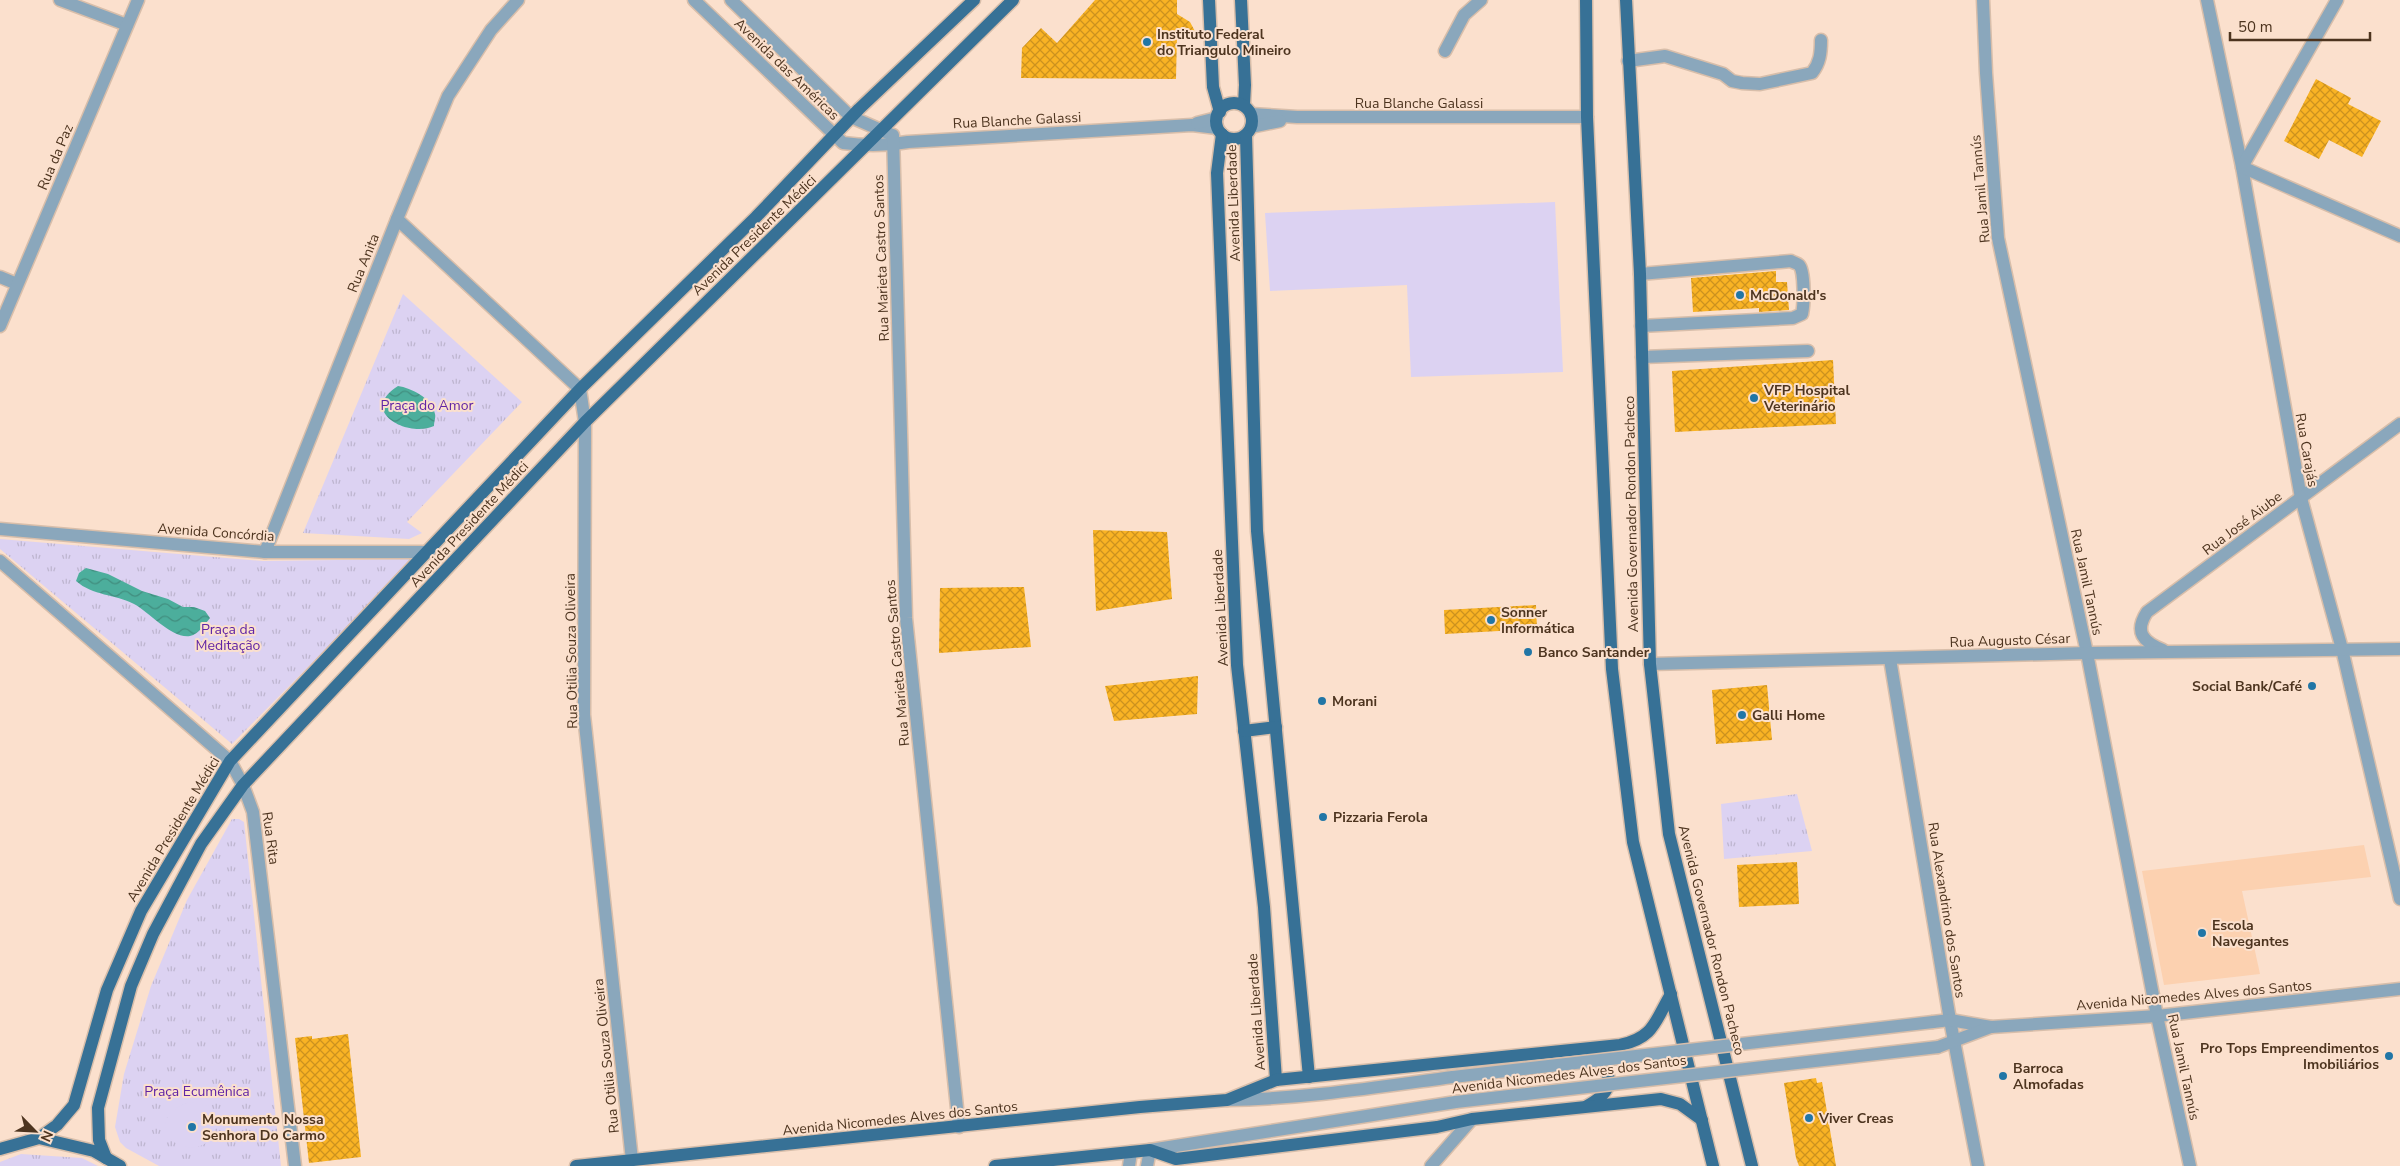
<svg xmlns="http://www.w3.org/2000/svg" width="2400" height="1166" viewBox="0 0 2400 1166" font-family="'Nunito Sans',sans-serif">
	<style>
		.built { fill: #fcd1b0 }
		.grass { fill: url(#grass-tufts) }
		.garden { fill: #dcd2f2 }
		.water { fill: url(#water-waves) }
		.building { fill: url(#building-cross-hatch) }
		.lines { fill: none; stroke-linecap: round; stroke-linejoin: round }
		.minor-casing { stroke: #d8beaa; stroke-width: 15 }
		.major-casing { stroke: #d8beaa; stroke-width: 15 }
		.minor { stroke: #8aa7bc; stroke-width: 12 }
		.major { stroke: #377196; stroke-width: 12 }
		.minor-bridge-casing { stroke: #d8beaa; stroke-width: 15; stroke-linecap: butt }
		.minor-bridge { stroke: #8aa7bc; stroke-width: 12 }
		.poi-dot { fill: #2176a6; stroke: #fbe0cd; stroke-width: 2 }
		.labels { text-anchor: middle; stroke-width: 4; stroke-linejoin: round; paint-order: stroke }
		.poi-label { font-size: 14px; font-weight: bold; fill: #4d341f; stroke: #fbe0cd; text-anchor: start }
		.street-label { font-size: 14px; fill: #4d341f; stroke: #fbe0cd }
		.park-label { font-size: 14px; fill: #6024a5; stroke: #fbe0cd }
	</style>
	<defs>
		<pattern id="grass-tufts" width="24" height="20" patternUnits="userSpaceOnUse" patternTransform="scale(1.25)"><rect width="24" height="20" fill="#dcd2f2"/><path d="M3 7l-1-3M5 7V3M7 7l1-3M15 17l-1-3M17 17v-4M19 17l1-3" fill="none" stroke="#beb5cf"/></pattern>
		<pattern id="water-waves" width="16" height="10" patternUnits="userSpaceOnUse" patternTransform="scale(1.25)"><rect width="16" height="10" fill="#4cae9c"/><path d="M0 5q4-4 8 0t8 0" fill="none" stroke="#418e7f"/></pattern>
		<pattern id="building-cross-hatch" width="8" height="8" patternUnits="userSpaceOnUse" patternTransform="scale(1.25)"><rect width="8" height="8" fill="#f9b324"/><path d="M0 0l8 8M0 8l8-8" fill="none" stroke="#cc921f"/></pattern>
	</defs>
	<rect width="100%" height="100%" fill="#fbe0cd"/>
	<path class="built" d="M2364 845 2371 877 2242 891 2260 974 2164 985 2142 871Z"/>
	<g class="grass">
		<path d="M403 294 522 402 407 522 422 533 409 539 303 533Z"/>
		<path d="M0 539 263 561 415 559 232 744 0 549Z"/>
		<path d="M1797 794 1812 851 1724 859 1721 804Z"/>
		<path d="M232 819H239L244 822 281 1166H159L126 1148 120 1142 115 1127 124 1074 151 986 187 900Z"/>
		<path d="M21 1154 82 1158 98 1166H0V1162Z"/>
	</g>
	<g class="garden">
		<path d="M1555 202 1563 372 1411 377 1407 285 1270 291 1265 213Z"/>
		<path d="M189 1102 210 1106C216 1118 219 1127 211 1139 184 1166 136 1121 189 1102Z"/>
	</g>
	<g class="water">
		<path d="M398 386C411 388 432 398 435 414 436 417 434 422 434 426 409 438 357 412 398 386Z"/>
		<path d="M86 568 108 574 142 591 168 599 183 607H194L205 611 210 618C205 624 199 634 190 636 172 639 149 612 134 604 115 594 93 596 76 581L79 573Z"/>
	</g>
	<g class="building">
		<path d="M1095 0H1177V14L1190 22 1197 35H1177L1176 79 1021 78 1022 48 1041 28 1057 43Z"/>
		<path d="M2316 79 2351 98 2348 104 2381 121 2362 157 2329 140 2319 159 2284 141Z"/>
		<path d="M1776 271V282H1787L1789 310 1759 312V308L1693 312 1691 278Z"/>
		<path d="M1833 360 1836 424 1675 432 1672 371Z"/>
		<path d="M1093 530 1167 532 1172 599 1096 611Z"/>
		<path d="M1024 587 1031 647 939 653 940 588Z"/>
		<path d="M1536 605 1537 629 1445 634 1444 610Z"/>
		<path d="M1198 676 1197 714 1114 721 1105 686Z"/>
		<path d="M1767 685 1772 740 1716 744 1712 690Z"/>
		<path d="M1797 862 1799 904 1739 907 1737 865Z"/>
		<path d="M348 1034 361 1157 309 1163 295 1038 312 1036V1039Z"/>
		<path d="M1816 1078 1817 1083 1822 1082 1836 1166H1799L1796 1158 1784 1083Z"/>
	</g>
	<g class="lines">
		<g class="minor-casing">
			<g id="minor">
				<path d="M60 0 127 25"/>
				<path d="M694 0 843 143C865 146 886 146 908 142L1192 125 1217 128"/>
				<path d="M731 0 851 117 890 134"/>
				<path d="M1983 0 1986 73 1998 238 2087 653 2157 1016 2190 1166"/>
				<path d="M2207 0 2242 167 2301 498 2342 649 2400 899"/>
				<path d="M2337 0 2242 167 2400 236"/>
				<path d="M1445 51 1464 15 1481 0"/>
				<path d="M1628 61 1665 56 1723 74 1732 81 1742 83 1760 84 1812 73C1820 63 1821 53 1821 40"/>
				<path d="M1251 114 1297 117H1587"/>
				<path d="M1197 123 1217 118"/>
				<path d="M1251 127 1280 121"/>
				<path d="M893 135 906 618 959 1127"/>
				<path d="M397 219 580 389 585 422 584 715 632 1160"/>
				<path d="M1640 274 1791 261C1794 263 1797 263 1799 265 1805 271 1804 305 1802 314L1793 318 1641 326"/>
				<path d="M0 277 17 284"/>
				<path d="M0 326 138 0"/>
				<path d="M1642 357 1808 351"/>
				<path d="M0 529 265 552H429"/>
				<path d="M265 552 397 219 448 96 491 30 518 0"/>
				<path d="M0 561 230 761 243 785 253 812 295 1166"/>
				<path d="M2163 650C2143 642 2134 632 2147 612L2400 424"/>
				<path d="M1890 659 1950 1020 1978 1166"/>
				<path d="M1650 664 2087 653 2400 649"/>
				<path d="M1933 1022 1950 1020 1991 1027 2157 1016 2400 989"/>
				<path d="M1938 1047 1991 1027"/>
				<path d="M1227 1100C1303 1099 1378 1087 1453 1077"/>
				<path d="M1129 1166 1131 1152"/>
				<path d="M1147 1166 1150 1150 1456 1102"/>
				<path d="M1431 1166 1472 1119"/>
			</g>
		</g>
		<g class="major-casing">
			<g id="major">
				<path d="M1209 0 1213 87 1220 112"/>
				<path d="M1241 0 1245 85 1244 105"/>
				<path d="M1586 0 1587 117 1612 669 1633 842 1713 1166"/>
				<path d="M1626 0 1640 274 1650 664 1669 834 1752 1166"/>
				<circle cx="1234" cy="121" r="18"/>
				<path d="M1222 134 1217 173 1237 665 1264 907 1276 1080"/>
				<path d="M1246 136 1257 531 1309 1077"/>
				<path d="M1244 731 1276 727"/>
				<path d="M1587 1106C1613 1092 1617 1075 1592 1056"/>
				<path d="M39 1138 57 1125 74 1105 107 990 141 911 230 761 580 389 756 217 859 109 974 0"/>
				<path d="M0 1149 39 1138 94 1151 120 1166"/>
				<path d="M106 1158 99 1140 98 1108 131 986 153 934 201 844 243 785 585 422 1013 0"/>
				<path d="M576 1166 1140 1107 1227 1100 1276 1080 1620 1045C1654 1038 1655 1021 1671 994"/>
				<path d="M995 1166 1150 1150 1176 1159 1437 1127 1472 1119 1661 1099 1680 1104 1702 1120"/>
			</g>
		</g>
		<use href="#minor" class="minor"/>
		<use href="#major" class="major"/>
		<g class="minor-bridge-casing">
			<g id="minor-bridge">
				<path d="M1453 1077 1933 1022"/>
				<path d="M1456 1102 1938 1047"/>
			</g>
		</g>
		<use href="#minor-bridge" class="minor-bridge"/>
	</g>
	<g class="poi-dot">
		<circle cx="1147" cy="42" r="5"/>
		<circle cx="1740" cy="295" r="5"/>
		<circle cx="1754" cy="398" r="5"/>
		<circle cx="1491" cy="620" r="5"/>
		<circle cx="1528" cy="652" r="5"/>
		<circle cx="2312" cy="686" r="5"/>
		<circle cx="1322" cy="701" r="5"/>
		<circle cx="1742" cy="715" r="5"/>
		<circle cx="1323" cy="817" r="5"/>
		<circle cx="2202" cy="933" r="5"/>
		<circle cx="2389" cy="1056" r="5"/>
		<circle cx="2003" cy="1076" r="5"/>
		<circle cx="1809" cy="1118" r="5"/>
		<circle cx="192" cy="1127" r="5"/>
	</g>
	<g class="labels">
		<g class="poi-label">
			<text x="1157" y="39">Instituto Federal<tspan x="1157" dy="16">do Triangulo Mineiro</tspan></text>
			<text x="1750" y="300">McDonald's</text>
			<text x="1764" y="395">VFP Hospital<tspan x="1764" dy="16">Veterinário</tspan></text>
			<text x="1501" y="617">Sonner<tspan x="1501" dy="16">Informática</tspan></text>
			<text x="1538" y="657">Banco Santander</text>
			<text x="2302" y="691" text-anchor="end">Social Bank/Café</text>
			<text x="1332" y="706">Morani</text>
			<text x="1752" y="720">Galli Home</text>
			<text x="1333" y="822">Pizzaria Ferola</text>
			<text x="2212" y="930">Escola<tspan x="2212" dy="16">Navegantes</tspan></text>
			<text x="2379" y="1053" text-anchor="end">Pro Tops Empreendimentos<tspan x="2379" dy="16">Imobiliários</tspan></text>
			<text x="2013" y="1073">Barroca<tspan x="2013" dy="16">Almofadas</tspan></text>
			<text x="1819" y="1123">Viver Creas</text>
			<text x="202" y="1124">Monumento Nossa<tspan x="202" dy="16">Senhora Do Carmo</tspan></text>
		</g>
		<g class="street-label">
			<text transform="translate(787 69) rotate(44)" y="5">Avenida das Américas</text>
			<text x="1419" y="108">Rua Blanche Galassi</text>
			<text transform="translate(1017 120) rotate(-3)" y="5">Rua Blanche Galassi</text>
			<text transform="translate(55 157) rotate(-67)" y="5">Rua da Paz</text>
			<text transform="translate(1980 189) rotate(-95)" y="5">Rua Jamil Tannús</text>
			<text transform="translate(1233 203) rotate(-92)" y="5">Avenida Liberdade</text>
			<text transform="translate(754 235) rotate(-44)" y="5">Avenida Presidente Médici</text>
			<text transform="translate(881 258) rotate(-92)" y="5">Rua Marieta Castro Santos</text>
			<text transform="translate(363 263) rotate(-68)" y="5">Rua Anita</text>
			<text transform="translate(2307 450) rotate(80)" y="5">Rua Carajás</text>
			<text transform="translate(1631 514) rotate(-91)" y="5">Avenida Governador Rondon Pacheco</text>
			<text transform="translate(2242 523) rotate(-37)" y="5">Rua José Aiube</text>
			<text transform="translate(469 524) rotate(-47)" y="5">Avenida Presidente Médici</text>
			<text transform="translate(216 532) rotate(4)" y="5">Avenida Concórdia</text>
			<text transform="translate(2087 582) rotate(78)" y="5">Rua Jamil Tannús</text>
			<text transform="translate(1220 608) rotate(-93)" y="5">Avenida Liberdade</text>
			<text transform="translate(2010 640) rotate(-2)" y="5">Rua Augusto César</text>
			<text transform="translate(571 651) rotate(-91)" y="5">Rua Otilia Souza Oliveira</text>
			<text transform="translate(897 663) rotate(-95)" y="5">Rua Marieta Castro Santos</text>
			<text transform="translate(173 829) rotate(-59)" y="5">Avenida Presidente Médici</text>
			<text transform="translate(271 838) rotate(82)" y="5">Rua Rita</text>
			<text transform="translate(1947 910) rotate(81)" y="5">Rua Alexandrino dos Santos</text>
			<text transform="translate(1712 940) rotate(76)" y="5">Avenida Governador Rondon Pacheco</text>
			<text transform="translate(2194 995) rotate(-5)" y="5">Avenida Nicomedes Alves dos Santos</text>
			<text transform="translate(1256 1012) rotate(-94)" y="5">Avenida Liberdade</text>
			<text transform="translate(606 1056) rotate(-96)" y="5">Rua Otilia Souza Oliveira</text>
			<text transform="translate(2184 1067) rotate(78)" y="5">Rua Jamil Tannús</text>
			<text transform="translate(1569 1074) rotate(-7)" y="5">Avenida Nicomedes Alves dos Santos</text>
			<text transform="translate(900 1118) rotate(-6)" y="5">Avenida Nicomedes Alves dos Santos</text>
		</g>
		<g class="park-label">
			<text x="427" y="410">Praça do Amor</text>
			<text x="228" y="634">Praça da<tspan x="228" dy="16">Meditação</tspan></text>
			<text x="197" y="1096">Praça Ecumênica</text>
		</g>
	</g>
	<g transform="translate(35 1131) rotate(114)" stroke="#fbe0cd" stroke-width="4" paint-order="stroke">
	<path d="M0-4L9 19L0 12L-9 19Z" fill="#4d341f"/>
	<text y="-8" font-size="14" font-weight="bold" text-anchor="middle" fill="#4d341f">N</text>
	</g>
	<path d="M2230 32v8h140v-8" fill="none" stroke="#4d341f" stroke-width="2.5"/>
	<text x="2238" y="32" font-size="15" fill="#4d341f" stroke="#fbe0cd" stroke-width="4" paint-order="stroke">50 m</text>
</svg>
